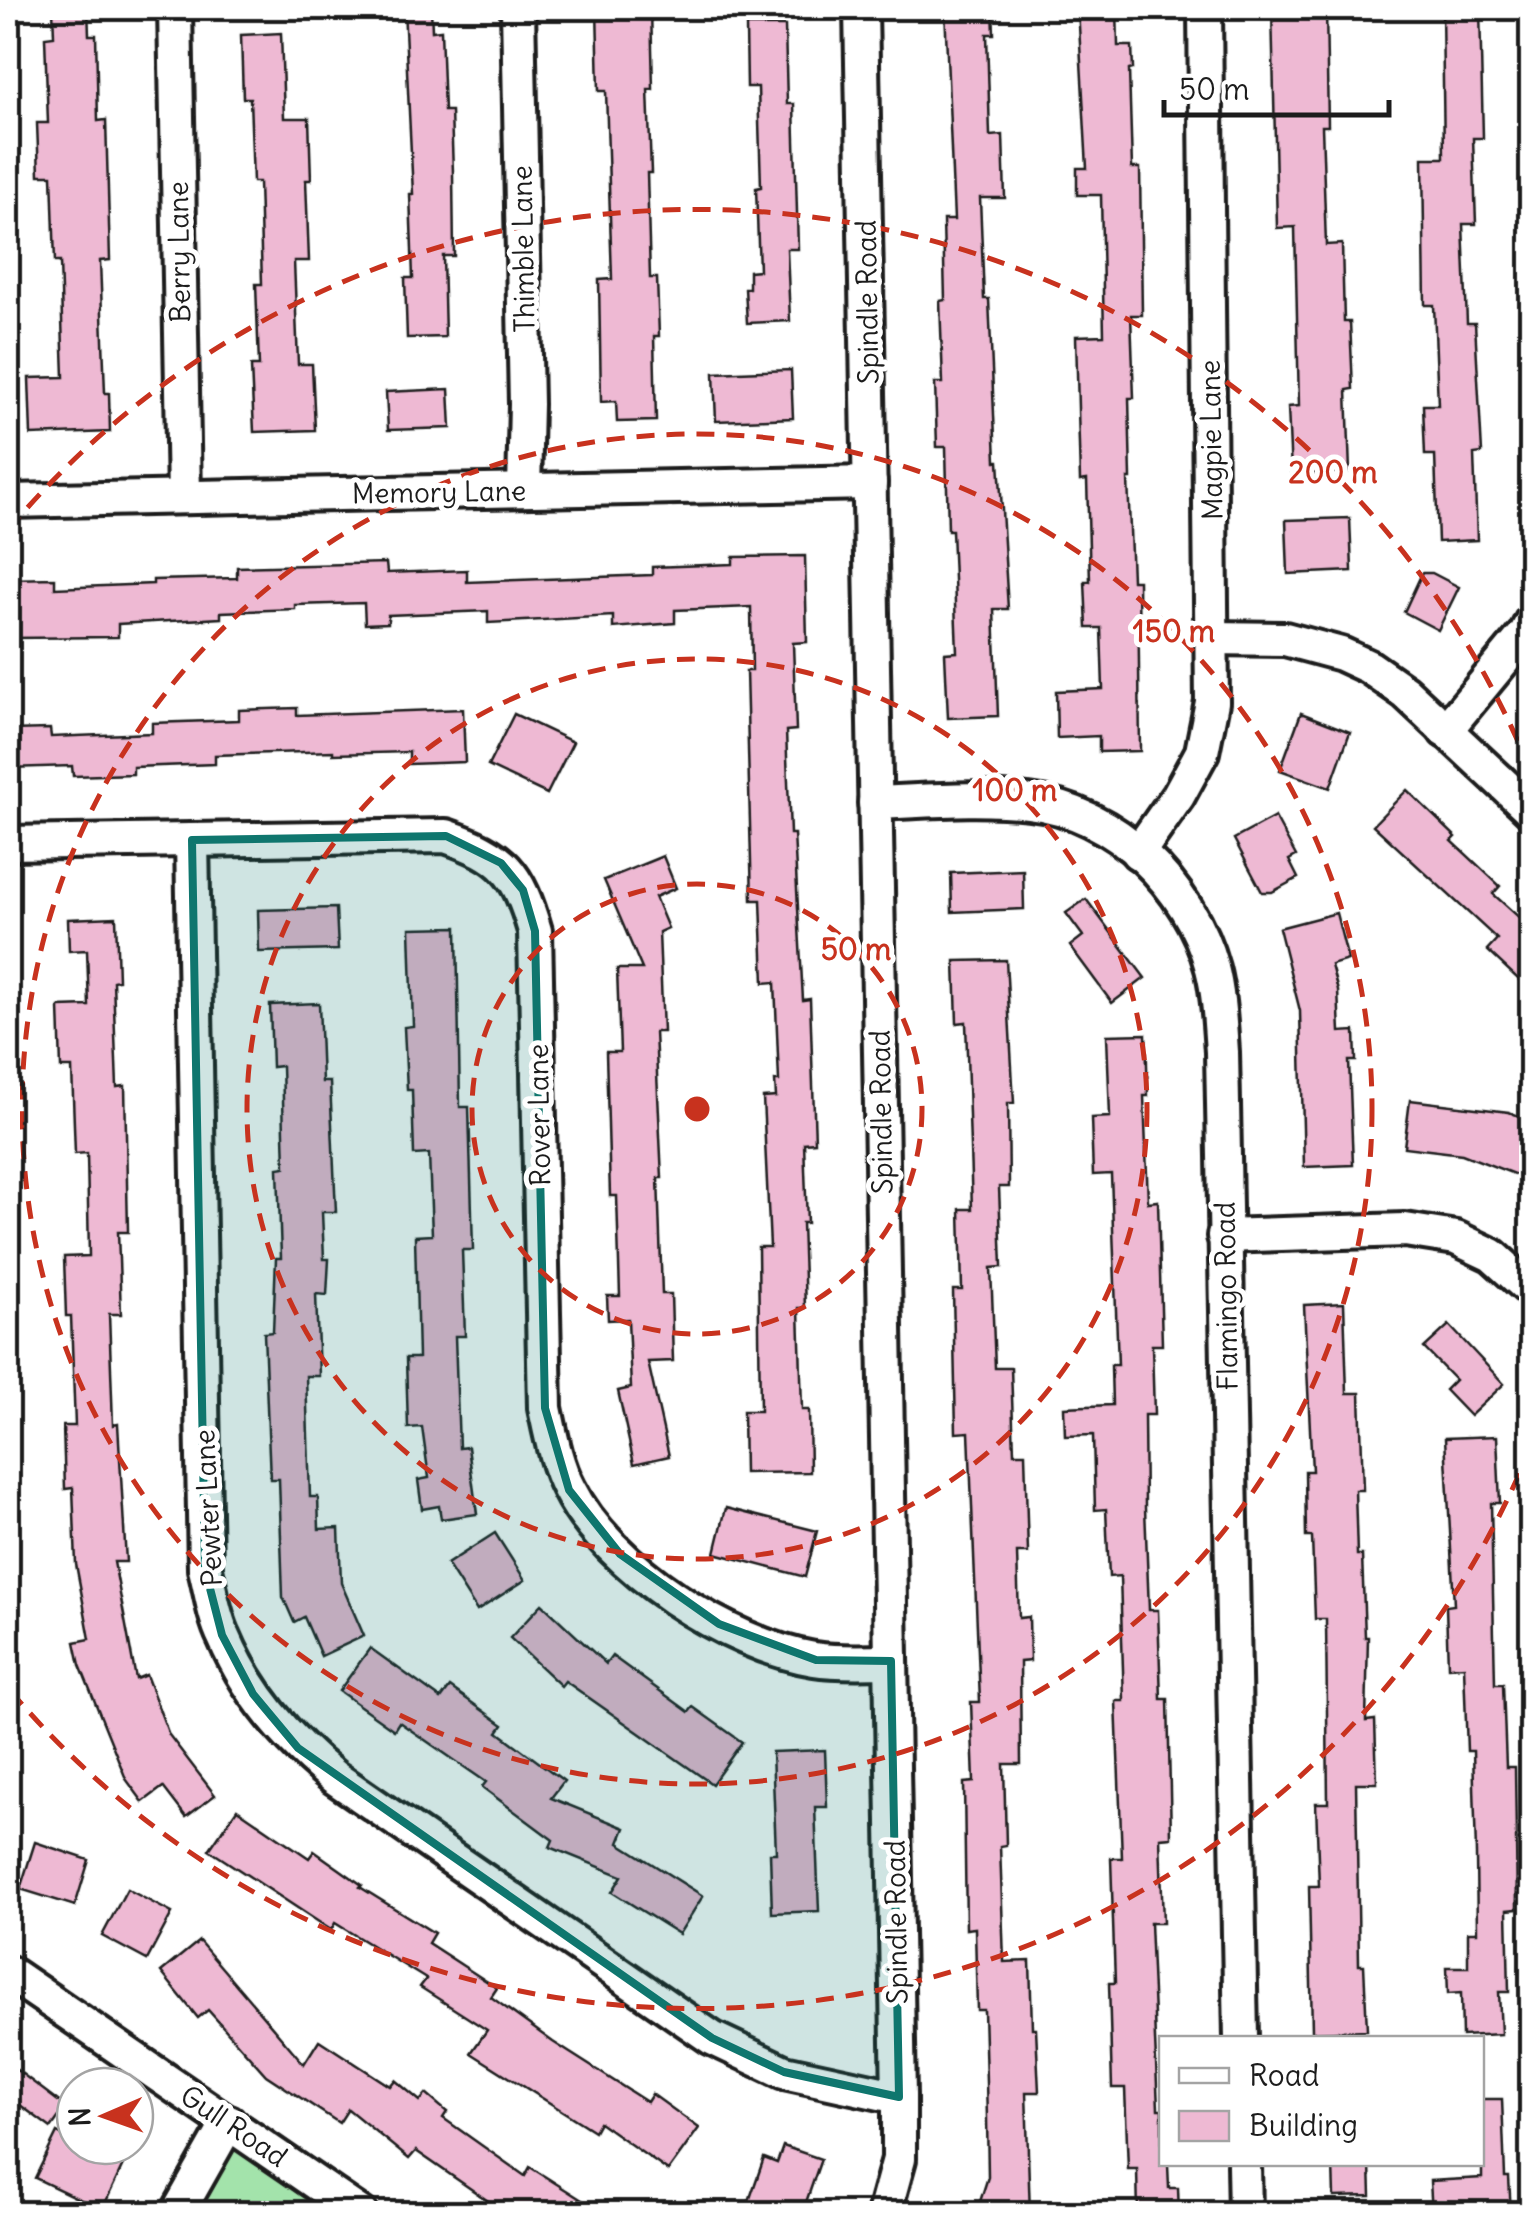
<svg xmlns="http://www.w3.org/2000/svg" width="1539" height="2221" viewBox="0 0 1539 2221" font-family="Delius,sans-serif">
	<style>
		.green { fill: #a3e3ab; stroke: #608064; stroke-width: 2.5 }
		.building { fill: #eeb9d3; stroke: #1c1c1c; stroke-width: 2.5 }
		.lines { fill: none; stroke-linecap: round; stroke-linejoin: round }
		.minor-casing { stroke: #1c1c1c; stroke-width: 40 }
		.minor { stroke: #fff; stroke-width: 32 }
		.marked { fill: #0f766e; fill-opacity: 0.2; stroke: #0f766e; stroke-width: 8; stroke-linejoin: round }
		.ring { fill: none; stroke: #c8321e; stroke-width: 5; stroke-dasharray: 18 12 }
		.labels { text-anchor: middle; stroke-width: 10; stroke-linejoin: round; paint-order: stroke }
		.street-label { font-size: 28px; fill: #1c1c1c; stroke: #fff }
		.centre { fill: #c8321e; stroke: #fff; stroke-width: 5 }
		.ring-label { font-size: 30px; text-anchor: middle; font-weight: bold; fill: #c8321e; stroke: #fff; stroke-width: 10; stroke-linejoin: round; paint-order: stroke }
	</style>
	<rect width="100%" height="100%" fill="#fff"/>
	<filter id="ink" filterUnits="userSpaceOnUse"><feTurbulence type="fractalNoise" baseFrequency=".01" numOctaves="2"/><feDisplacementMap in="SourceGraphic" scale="20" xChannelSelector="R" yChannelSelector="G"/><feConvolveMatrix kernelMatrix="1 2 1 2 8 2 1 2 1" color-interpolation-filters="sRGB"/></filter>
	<g filter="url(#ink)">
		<path class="green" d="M227 2129 351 2214H179Z"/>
		<g class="building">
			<path d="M53 8H88L89 35H96L98 121 106 120 110 260 100 261 105 393H109L110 432 31 435 29 378 64 377 60 262H55L52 175H39L37 123H48L45 37 54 36Z"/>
			<path d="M404 8H431L432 31 441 30 444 111H451L453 173 454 256H443L445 337 407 338 405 278H413L410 194H413Z"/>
			<path d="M597 8H651L653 89H648L651 173H647L650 278H657L659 336H654L656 421 617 422 616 401 601 402 599 280 612 279 606 91H599Z"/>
			<path d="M945 8H993L994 34H987L990 136 1003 135 1005 198H980L984 299H989L996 461H999L1008 609H994L998 716 948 718 945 653 957 652 952 530H948L946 447H937L935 383H943L940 301 945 300 943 220H954Z"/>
			<path d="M1078 8H1117L1118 46H1132L1133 69 1129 70 1132 168H1140L1142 315H1131L1134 398H1129L1131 479H1128L1132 580H1138L1140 751 1099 752V736L1057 738 1056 691 1103 689 1101 628H1087L1085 581H1090L1087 480 1080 481 1076 336 1104 335 1101 195H1077V168H1087Z"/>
			<path d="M1272 8H1326L1328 126H1322L1326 245 1342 244 1344 322H1350L1353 389 1347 390 1350 472 1291 474 1288 407 1299 406 1295 227 1277 228Z"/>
			<path d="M1442 8H1480L1483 138H1473L1476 224H1463L1467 323H1475L1482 453 1474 454 1477 540 1438 542 1435 455H1425L1423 405H1438L1434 305H1425L1423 158H1444Z"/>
			<path d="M746 26H785L787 104H794L798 249H787L790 321 747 323 745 288H749V271L759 270 756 188 761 187 758 87H747Z"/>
			<path d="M281 33 284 118H309L311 180H306L309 261H294L298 364H312L315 430 254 432 251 366H259L256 284H262L259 182H253L250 98H243L241 35Z"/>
			<path d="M791 370 793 418 716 421 714 373Z"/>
			<path d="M449 389 451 428 388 430 386 392Z"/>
			<path d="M1350 518 1352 571 1288 574 1286 520Z"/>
			<path d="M805 556 807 642 793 643 796 730 786 731 790 834H794L803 1000 810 999 815 1142 804 1143 807 1223H802L805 1308H799L802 1410H809L810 1472 744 1473 743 1411H760L758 1247H770L763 1098 776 1097 775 1081H779L775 982 764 983 761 900H752L746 671H752L751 607 675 610V623L613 628V616L488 623V611L388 615V623L365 624 364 603 295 605V609L221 612V618L118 624V637L8 638V579L55 578V588L153 584V580L237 578V567L386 563 387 573 467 570V582L652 575V567L733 564V557Z"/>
			<path d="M1422 573H1432L1459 587 1438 630 1404 612Z"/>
			<path d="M297 708V715L463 709 465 762 409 764V752L333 754V751L215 755V764L133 767V774L73 776 72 766 8 768V730L50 729 51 737 152 733V723L239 720V710Z"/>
			<path d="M1301 713 1350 732 1330 788 1280 770Z"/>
			<path d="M514 714 573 742 547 794 488 766Z"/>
			<path d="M1407 790 1456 837 1452 841 1500 886 1493 894 1532 929V992L1487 950 1497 939 1373 825Z"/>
			<path d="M1275 817 1296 856 1289 860 1298 878 1272 892H1262L1234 839Z"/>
			<path d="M663 856 676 888 655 897 668 928 659 932 663 1032H655L662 1178H658L662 1294H671L673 1361 648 1362 669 1456 634 1464 618 1391 631 1388 628 1319 608 1320 607 1296H620L617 1196H610L606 1052H620L617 969H642L604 880Z"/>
			<path d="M1023 870 1024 909 952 912 951 873Z"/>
			<path d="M1086 899 1145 978 1112 1003 1070 946 1083 936 1066 913Z"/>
			<path d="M336 908 338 950 259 952 258 910Z"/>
			<path d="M1336 913 1348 960 1331 965 1338 991 1340 1032 1355 1031 1356 1061H1349L1353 1165 1304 1167 1300 1011 1279 928Z"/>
			<path d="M116 917 118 980 113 981 117 1087 125 1086 128 1232H118L121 1314H109L113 1425 118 1424 126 1562H114L136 1679 146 1675 169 1735 215 1795 186 1817 163 1787 143 1802 126 1779 80 1665 75 1642 90 1639 76 1564 73 1488 65 1489 63 1426H75L71 1316H66L64 1257 89 1256 87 1153 75 1154 72 1068H61L59 1007 89 1006 87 950 69 951 68 919Z"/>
			<path d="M457 927 460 1107H469L473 1250H462L465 1336H455L459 1448 468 1447 477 1514 441 1519 439 1506 422 1509 418 1480 429 1478 422 1427 408 1428 406 1358H418L415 1236 432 1235 429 1154 414 1155 412 1090H407L404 1027 413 1026 410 928Z"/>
			<path d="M1006 960 1014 1103H1008L1009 1187H999L1002 1267 991 1268 995 1368H1011L1014 1453H1025L1028 1553H1017L1019 1618 1029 1617 1030 1661 1020 1662 1021 1764H1004L1006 1845 1000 1846 1004 1962 1030 1961 1032 2028H1036L1039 2092H1026L1030 2214H976L988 2177 987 2118 984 2010H977L975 1928 966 1929 964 1783 974 1782 971 1702H980L969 1432 956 1433 953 1290H962L960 1209H972L966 1022 957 1023 955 961Z"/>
			<path d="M319 1003 322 1082H330L336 1212H322L324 1259H329L327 1295 316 1294 319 1376H306L310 1497H318L319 1529 339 1528 341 1583 364 1636 321 1656 304 1617 294 1622 283 1597 279 1479H270L264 1333 273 1332 276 1258H281L278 1168 285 1167 282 1066 272 1067 270 1005Z"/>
			<path d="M1146 1034 1148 1096H1144L1148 1202 1158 1201 1162 1345H1152L1154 1415H1144L1145 1508 1149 1610H1158L1161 1699H1168L1171 1837 1160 1838 1163 1923H1150L1158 2109H1162V2164H1168L1169 2188H1178L1179 2214H1138L1137 2169H1128L1125 2088H1112L1109 1983H1115L1111 1858H1122L1116 1701H1124L1120 1576 1109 1577 1106 1509 1095 1510 1093 1435 1065 1436 1064 1407 1112 1405 1111 1365H1118L1111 1174 1093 1175 1091 1118 1110 1117 1107 1035Z"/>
			<path d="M1410 1100 1509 1112 1532 1121V1181L1462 1154 1404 1147Z"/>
			<path d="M1344 1303 1347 1393H1360L1363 1490H1355L1357 1555H1362L1365 1637H1368L1366 1721 1375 1720 1377 1783H1356L1359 1965H1364L1367 2030 1312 2032 1309 1886H1319L1316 1803H1328L1326 1619H1315L1312 1537H1306L1305 1471H1312L1304 1305Z"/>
			<path d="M1449 1325 1504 1384 1470 1416 1445 1390 1455 1380 1424 1348Z"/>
			<path d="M1497 1436 1500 1503H1491L1495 1684H1503L1506 1767H1515L1517 1909 1507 1910 1509 1992H1499L1501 2034 1462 2036 1461 1993 1448 1994 1447 1967H1468V1932H1477L1476 1854 1473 1751H1467L1464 1666 1448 1667 1446 1606 1454 1605 1445 1438Z"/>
			<path d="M726 1508 817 1531 805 1577 715 1553Z"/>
			<path d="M495 1533 525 1580 477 1611 447 1564Z"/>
			<path d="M542 1604 606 1664 612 1656 689 1712 693 1707 742 1742 712 1784 565 1681 561 1686 510 1638Z"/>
			<path d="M370 1648 441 1699 450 1687 503 1725 498 1732 564 1781 551 1798 625 1828 619 1843 703 1896 679 1934 612 1892 622 1876 550 1847 553 1840 482 1787 486 1782 399 1722 394 1730 339 1691Z"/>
			<path d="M825 1750 827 1807H815L819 1911 772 1913 770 1853H776L772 1752Z"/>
			<path d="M237 1809 309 1858 314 1851 362 1885 360 1887 434 1933 428 1943 497 1988 491 1997 553 2042 647 2102 652 2094 699 2128 668 2171 599 2122 594 2131 471 2053 487 2030 420 1987 426 1979 335 1923 331 1930 209 1850Z"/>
			<path d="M35 1842 89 1860 75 1906 20 1889Z"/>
			<path d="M127 1889 172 1913 147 1960 102 1936Z"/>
			<path d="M199 1941 304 2064 319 2040 390 2086 395 2080 420 2101 426 2094 447 2112 443 2118 525 2176 530 2167 604 2214H507L416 2151 409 2159 348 2109 339 2123 266 2075 208 2010 198 2018 161 1972Z"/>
			<path d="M17 2070 66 2107 51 2128 8 2096V2083Z"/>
			<path d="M1482 2099H1502L1505 2177H1509L1511 2214H1432L1430 2181 1482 2178Z"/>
			<path d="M57 2133 75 2142V2146H132L102 2210 35 2178Z"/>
			<path d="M783 2146 821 2159 802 2214H775L748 2204 764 2158 777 2163Z"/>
			<path d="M1333 2164H1370L1371 2196 1334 2197Z"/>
		</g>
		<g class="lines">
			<g class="minor-casing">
				<g id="minor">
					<path d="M175 8 184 497"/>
					<path d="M518 8 526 404 524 490"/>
					<path d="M861 8 899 2097V2159L884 2214"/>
					<path d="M8 501 870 483"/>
					<path d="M1213 638 1285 639 1341 654 1369 667 1405 692 1532 811"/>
					<path d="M1445 731 1526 633 1532 621"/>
					<path d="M875 803C926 801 978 796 1029 802 1115 811 1190 886 1212 968 1219 995 1220 1024 1222 1052L1241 2038"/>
					<path d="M192 840 205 1569C211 1592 214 1617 224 1637 248 1694 286 1738 334 1777L712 2038 784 2072 899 2097"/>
					<path d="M8 843 446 836C504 856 518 872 535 931L545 1408C551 1436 556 1464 569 1489 608 1568 729 1645 814 1659 839 1663 866 1661 891 1661"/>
					<path d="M1138 853 1178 796 1202 752 1212 702 1205 8"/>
					<path d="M1224 1236 1405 1230 1456 1238 1492 1255 1532 1291"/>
					<path d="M8 1972 361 2214"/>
					<path d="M1244 2164 1245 2214"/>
					<path d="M177 2214 229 2122"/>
				</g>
			</g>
			<use href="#minor" class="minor"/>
		</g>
	</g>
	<path class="marked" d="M446 836 501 863 523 890 535 931 545 1408 569 1490 620 1554 719 1624 816 1660 891 1661 899 2097 784 2072 712 2038 298 1748 253 1694 222 1635 205 1569 192 840Z"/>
	<g class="ring">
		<circle cx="697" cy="1109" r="225"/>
		<circle cx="697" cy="1109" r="450"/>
		<circle cx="697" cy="1109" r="675"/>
		<path d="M1531 1446A900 900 0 0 1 8 1688M8 530A900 900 0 0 1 1531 772"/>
	</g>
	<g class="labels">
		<g class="street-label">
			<text transform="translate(523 249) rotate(-91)" y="10">Thimble Lane</text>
			<text transform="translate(179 252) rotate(-91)" y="10">Berry Lane</text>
			<text transform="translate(867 302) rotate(-91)" y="10">Spindle Road</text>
			<text transform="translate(1211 440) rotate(-91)" y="10">Magpie Lane</text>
			<text transform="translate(439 492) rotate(-1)" y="10">Memory Lane</text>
			<text transform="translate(881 1112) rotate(-91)" y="10">Spindle Road</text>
			<text transform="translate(539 1115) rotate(-91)" y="10">Rover Lane</text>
			<text transform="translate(1226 1296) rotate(-91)" y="10">Flamingo Road</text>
			<text transform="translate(208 1508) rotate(-93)" y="10">Pewter Lane</text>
			<text transform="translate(896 1922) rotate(-91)" y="10">Spindle Road</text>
			<text transform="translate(234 2126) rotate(34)" y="10">Gull Road</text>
		</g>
	</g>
	<circle cx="697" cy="1109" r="15" class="centre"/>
	<g class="ring-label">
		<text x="1333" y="483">200 m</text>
		<text x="1174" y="642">150 m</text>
		<text x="1015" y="801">100 m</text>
		<text x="856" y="960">50 m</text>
	</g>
	<rect width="1539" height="2221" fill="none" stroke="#fff" stroke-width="40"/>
	<rect x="20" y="20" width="1499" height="2181" fill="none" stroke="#1c1c1c" stroke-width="4" filter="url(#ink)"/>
	<rect x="1159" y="2036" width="325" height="130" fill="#ffffff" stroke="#a4a4a4" stroke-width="2.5"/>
	<rect x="1179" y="2068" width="50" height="15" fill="#ffffff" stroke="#a4a4a4" stroke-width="2.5"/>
	<text x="1249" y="2086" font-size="30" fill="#1c1c1c">Road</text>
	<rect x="1179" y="2111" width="50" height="30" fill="#eeb9d3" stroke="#a4a4a4" stroke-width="2.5"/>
	<text x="1249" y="2136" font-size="30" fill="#1c1c1c">Building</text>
	<g transform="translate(105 2116) rotate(268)"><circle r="48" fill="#ffffff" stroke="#a4a4a4" stroke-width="2.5"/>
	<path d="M0-8L18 38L0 25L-18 38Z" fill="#c8321e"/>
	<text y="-15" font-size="28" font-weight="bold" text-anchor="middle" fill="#1c1c1c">N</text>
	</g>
	<path d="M1164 100v15h225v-15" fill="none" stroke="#1c1c1c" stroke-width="5"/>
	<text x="1179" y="100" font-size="30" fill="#1c1c1c" stroke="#ffffff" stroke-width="8" paint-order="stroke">50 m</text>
</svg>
